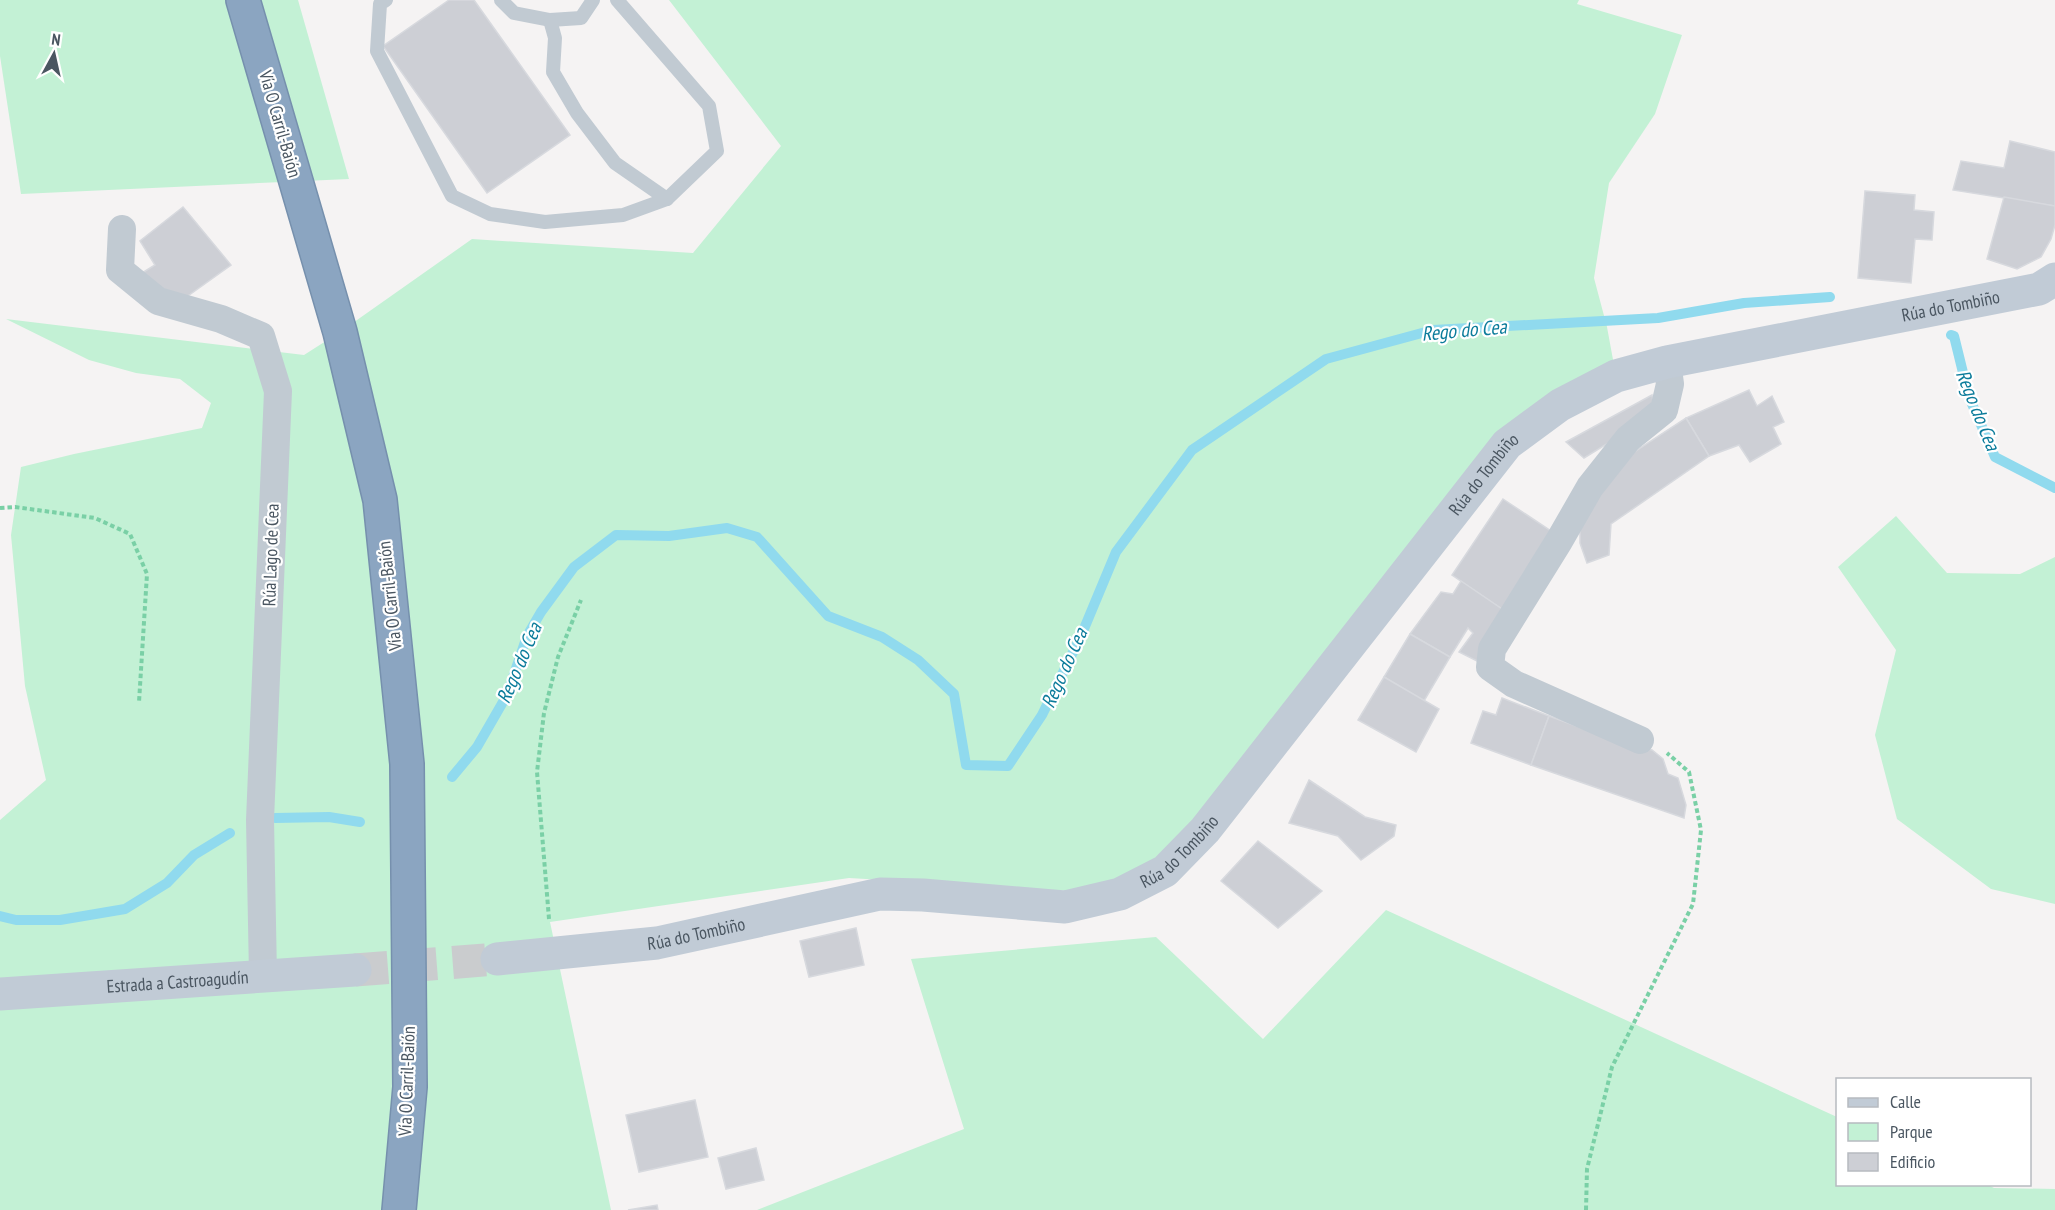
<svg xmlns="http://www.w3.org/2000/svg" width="2055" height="1210" viewBox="0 0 2055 1210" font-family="'PT Sans Narrow',sans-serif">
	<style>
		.green { fill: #c3f1d5 }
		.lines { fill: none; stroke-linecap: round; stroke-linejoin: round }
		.stream { stroke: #90daee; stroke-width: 10 }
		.building { fill: #cdcfd5; stroke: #d7d9de; stroke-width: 1.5 }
		.secondary-tunnel { stroke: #caccce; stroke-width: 33; stroke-dasharray: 33 16; stroke-linecap: butt }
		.highway-casing { stroke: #7690ad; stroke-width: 36 }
		.path { stroke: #7ad0a6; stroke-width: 4; stroke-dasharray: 4.5 3; stroke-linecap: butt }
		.lane { stroke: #c1cad2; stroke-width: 14 }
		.street { stroke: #c1cad2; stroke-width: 28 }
		.secondary { stroke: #c1cbd6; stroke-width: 33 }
		.highway { stroke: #8ba5c1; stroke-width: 33 }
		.labels { text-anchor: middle; stroke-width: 4.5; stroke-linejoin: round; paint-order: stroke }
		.street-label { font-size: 18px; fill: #4a5661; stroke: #fff }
		.water-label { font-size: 20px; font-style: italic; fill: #0c7c9b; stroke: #fff }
	</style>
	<rect width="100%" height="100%" fill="#f5f3f3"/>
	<g class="green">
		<path d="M0 0H298L349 179 21 194 0 56Z"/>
		<path d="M669 0H1579L1577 4 1682 35 1655 114 1609 183 1594 278 1607 327 1616 376 1507 444 1205 830 1120 894 849 878 550 922 611 1210H0V820L46 780 25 686 11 535 21 467 74 454 202 428 211 403 180 379 136 373 89 360 6 319 304 355 340 332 472 239 693 253 781 146Z"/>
		<path d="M1896 516 1947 573 2020 574 2055 557V904L1991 889 1897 819 1875 735 1896 650 1838 567Z"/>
		<path d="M1386 910 1837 1117 1838 1184H1986L1994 1188 2055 1189V1210H757L964 1129 911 959 1156 937 1263 1039Z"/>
	</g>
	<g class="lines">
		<g class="stream">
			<path d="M1951 335 1954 336 1969 397 1995 457 2055 488"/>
			<path d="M452 777 477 747 507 695 527 636 541 612 574 567 616 535 669 536 727 528 757 537 828 616 882 637 918 660 954 694 966 765 1008 766 1042 715 1081 636 1116 552 1192 450 1326 359 1433 330 1658 318 1744 303 1830 297"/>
			<path d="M275 818 329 817 360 822"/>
			<path d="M0 916 16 920H60L125 909 167 883 194 855 230 833"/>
		</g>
	</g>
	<g class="building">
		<path d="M449 0H474L570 135 487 193 383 46Z"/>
		<path d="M2010 141 2055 152V206L1953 190 1961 161 2004 168Z"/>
		<path d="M1865 191 1915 195 1914 210 1934 212 1932 240 1915 239 1911 283 1858 278Z"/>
		<path d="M2004 197 2055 206V225L2051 239 2041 257 2017 269 1987 259Z"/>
		<path d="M183 207 231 265 185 298 157 290 142 273 155 265 140 241Z"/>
		<path d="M1749 390 1757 406 1772 396 1784 422 1773 427 1781 444 1750 462 1739 445 1709 456 1686 418Z"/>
		<path d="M1652 395 1654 409 1623 434 1584 458 1566 442Z"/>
		<path d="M1686 418 1709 456 1611 524 1609 555 1587 563 1580 543V526L1591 501 1634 452Z"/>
		<path d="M1503 499 1554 533 1502 609 1452 575Z"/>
		<path d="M1461 581 1502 609 1477 661 1459 652 1473 633 1468 628 1450 657 1410 634 1441 592 1453 594Z"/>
		<path d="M1410 634 1450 657 1424 701 1384 677Z"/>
		<path d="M1384 677 1439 709 1416 752 1358 720Z"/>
		<path d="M1502 698 1549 716 1531 765 1471 743 1483 711 1496 715Z"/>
		<path d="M1549 716 1617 741 1652 750 1663 759 1668 774 1678 778 1686 805 1684 818 1531 765Z"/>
		<path d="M1309 780 1365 817 1396 825 1394 836 1361 860 1338 836 1289 823Z"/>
		<path d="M1258 841 1322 891 1278 928 1221 881Z"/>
		<path d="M856 928 864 965 809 977 800 941Z"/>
		<path d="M695 1100 708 1157 639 1172 626 1115Z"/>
		<path d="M756 1148 764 1180 726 1189 718 1158Z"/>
		<path d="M657 1205 658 1210H628Z"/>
	</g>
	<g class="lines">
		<path class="secondary-tunnel" d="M355 970 497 959"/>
		<g class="highway-casing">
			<path id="highway" d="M243 0 340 332 380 500 407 764 410 1087 399 1210"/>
		</g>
		<g class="path">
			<path d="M0 508 15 507 95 518 130 534 147 574 139 702"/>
			<path d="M549 919 537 772 544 713 558 657 581 600"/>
			<path d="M1586 1210 1587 1169 1612 1067 1693 904 1701 830 1689 772 1667 753"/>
		</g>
		<g class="lane">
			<path d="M386 0 380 4 377 51 452 196 490 214 545 222 623 215 667 199 717 151 709 106 617 0"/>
			<path d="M501 0 514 13 550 20 581 18 593 0"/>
			<path d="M550 20 555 38 553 72 577 113 615 163 667 199"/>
		</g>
		<g class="street">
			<path d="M122 229 120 270 158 301 221 319 261 336 278 391 260 820 263 975"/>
			<path d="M1640 740 1514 684 1490 667 1492 649 1559 541 1590 487 1628 439 1664 410 1670 384 1667 362"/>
		</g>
		<g class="secondary">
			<path id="s1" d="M497 959 657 943 880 894 923 895 1065 907 1120 894 1165 871 1205 830 1507 444 1560 405 1616 376 1667 362 2039 289 2055 279"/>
			<path id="s2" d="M0 994 355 970"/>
		</g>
		<use href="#highway" class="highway"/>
	</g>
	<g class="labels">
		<g class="street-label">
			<text transform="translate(280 124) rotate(74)" y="6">Vía O Carril-Baión</text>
			<text dy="6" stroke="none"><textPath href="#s1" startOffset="1700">Rúa do Tombiño</textPath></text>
			<text dy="6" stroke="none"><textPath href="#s1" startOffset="1191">Rúa do Tombiño</textPath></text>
			<text transform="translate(271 555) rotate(-88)" y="6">Rúa Lago de Cea</text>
			<text transform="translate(390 596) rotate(-96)" y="6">Vía O Carril-Baión</text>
			<text dy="6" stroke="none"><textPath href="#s1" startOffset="705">Rúa do Tombiño</textPath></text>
			<text dy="6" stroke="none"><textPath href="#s1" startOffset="201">Rúa do Tombiño</textPath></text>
			<text dy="6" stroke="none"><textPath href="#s2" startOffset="178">Estrada a Castroagudín</textPath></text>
			<text transform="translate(407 1081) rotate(-88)" y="6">Vía O Carril-Baión</text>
		</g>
		<g class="water-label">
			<text transform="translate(1464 330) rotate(-5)" y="7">Rego do Cea</text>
			<text transform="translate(1978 410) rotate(68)" y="7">Rego do Cea</text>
			<text transform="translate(519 663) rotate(-67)" y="7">Rego do Cea</text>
			<text transform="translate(1064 668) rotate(-66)" y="7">Rego do Cea</text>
		</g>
	</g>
	<rect x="1836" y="1078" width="195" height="108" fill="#ffffff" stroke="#b7bbc0" stroke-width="1.5"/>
	<rect x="1848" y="1098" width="30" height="9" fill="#c1cbd6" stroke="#b7bbc0" stroke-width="1.5"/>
	<text x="1890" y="1108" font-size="18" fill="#4a5661">Calle</text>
	<rect x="1848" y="1123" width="30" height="18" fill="#c3f1d5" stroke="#b7bbc0" stroke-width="1.5"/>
	<text x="1890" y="1138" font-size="18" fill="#4a5661">Parque</text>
	<rect x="1848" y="1153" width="30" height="18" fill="#cdcfd5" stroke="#b7bbc0" stroke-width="1.5"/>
	<text x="1890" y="1168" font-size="18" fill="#4a5661">Edificio</text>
	<g transform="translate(54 54) rotate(8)" stroke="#ffffff" stroke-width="4.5" paint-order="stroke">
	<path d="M0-4.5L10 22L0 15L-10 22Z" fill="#4a5661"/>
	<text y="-9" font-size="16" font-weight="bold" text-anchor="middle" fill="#4a5661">N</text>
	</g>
</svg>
